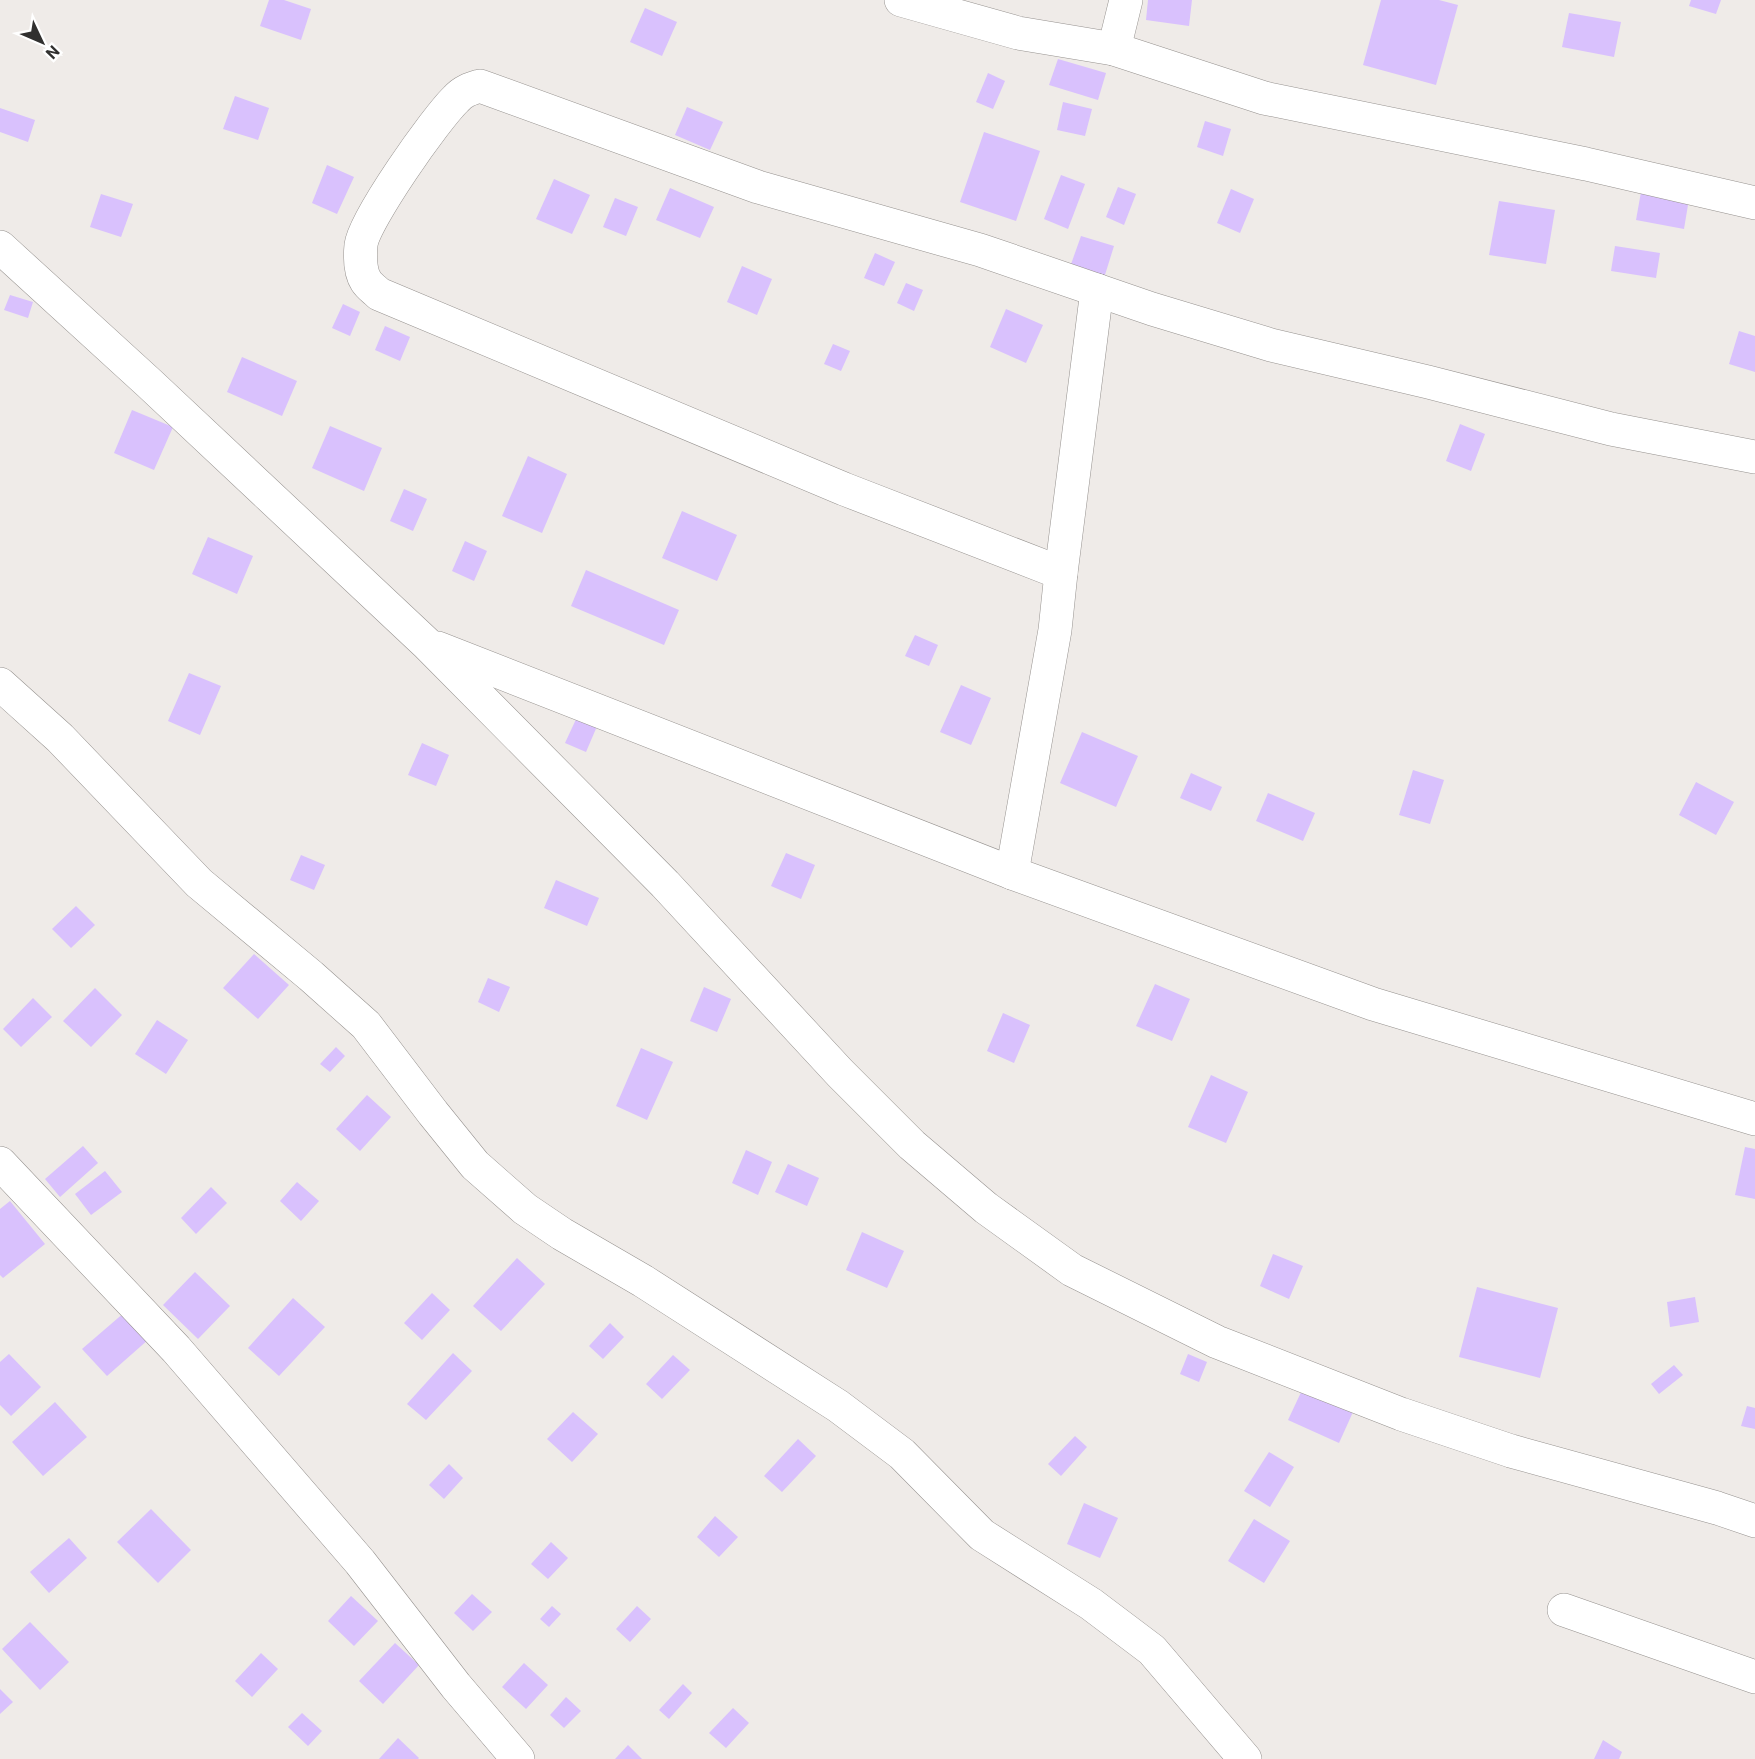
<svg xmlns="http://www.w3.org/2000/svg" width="1755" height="1759" viewBox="0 0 1755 1759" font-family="Roboto,sans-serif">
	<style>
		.building { fill: #d9c1fd }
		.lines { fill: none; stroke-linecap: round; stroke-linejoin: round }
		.minor-casing { stroke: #96928f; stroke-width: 34 }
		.minor { stroke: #fff; stroke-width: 33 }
	</style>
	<rect width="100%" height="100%" fill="#efebe8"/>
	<g class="building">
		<path d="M269 0H284L311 9 301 40 260 26Z"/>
		<path d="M1148 0H1192L1189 26 1146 20Z"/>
		<path d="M1381 0H1439L1458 5 1436 85 1363 65Z"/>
		<path d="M1691 0H1721L1716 14 1689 6Z"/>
		<path d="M645 8 677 22 662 56 630 42Z"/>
		<path d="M1569 13 1621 22 1614 57 1562 47Z"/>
		<path d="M1058 59 1106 73 1098 100 1049 85Z"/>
		<path d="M988 73 1005 81 993 109 976 102Z"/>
		<path d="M235 96 269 108 258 140 223 129Z"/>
		<path d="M1063 102 1092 109 1085 136 1057 130Z"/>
		<path d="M687 107 723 122 710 150 675 135Z"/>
		<path d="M0 108 35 120 28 142 0 132Z"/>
		<path d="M1205 121 1231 129 1223 156 1197 147Z"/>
		<path d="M984 132 1040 151 1016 221 960 202Z"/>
		<path d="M327 165 354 177 337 214 312 203Z"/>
		<path d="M1061 175 1085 184 1068 229 1044 219Z"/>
		<path d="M554 179 590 195 572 234 536 219Z"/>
		<path d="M1118 187 1136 194 1124 225 1106 217Z"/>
		<path d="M670 188 714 207 700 238 656 220Z"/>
		<path d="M1231 189 1254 199 1240 233 1217 223Z"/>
		<path d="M1641 192 1689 199 1684 229 1636 220Z"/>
		<path d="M101 194 133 204 121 237 90 227Z"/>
		<path d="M615 198 638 207 626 236 603 227Z"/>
		<path d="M1499 201 1555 210 1546 264 1489 255Z"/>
		<path d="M1081 236 1114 246 1104 278 1070 267Z"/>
		<path d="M1615 246 1660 253 1656 278 1611 271Z"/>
		<path d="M875 253 895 262 884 286 864 278Z"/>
		<path d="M742 266 772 279 757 315 727 302Z"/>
		<path d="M906 283 923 290 914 311 897 303Z"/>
		<path d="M10 295 33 302 28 318 4 310Z"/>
		<path d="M343 304 360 312 350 336 332 328Z"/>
		<path d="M1006 309 1043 325 1026 363 990 347Z"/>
		<path d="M385 326 410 337 400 361 375 350Z"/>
		<path d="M1739 331 1755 336V372L1729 364Z"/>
		<path d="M833 344 850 351 841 371 824 364Z"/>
		<path d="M242 357 297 381 282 416 227 392Z"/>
		<path d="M132 410 173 427 154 470 114 453Z"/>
		<path d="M1460 424 1485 434 1471 471 1446 461Z"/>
		<path d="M330 426 382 448 364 491 312 468Z"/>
		<path d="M528 456 567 474 542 533 502 516Z"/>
		<path d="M404 489 427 499 413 531 390 521Z"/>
		<path d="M682 511 737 535 717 581 662 558Z"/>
		<path d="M208 537 253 556 237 594 192 574Z"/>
		<path d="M465 541 487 551 474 581 452 571Z"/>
		<path d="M586 570 679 610 664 645 571 606Z"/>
		<path d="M915 635 938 645 929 666 905 656Z"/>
		<path d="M189 673 221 686 200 735 168 721Z"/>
		<path d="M961 685 991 698 971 745 940 732Z"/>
		<path d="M578 715 598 724 586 752 565 743Z"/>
		<path d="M1082 732 1138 756 1116 807 1060 783Z"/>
		<path d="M422 743 449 755 436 786 408 775Z"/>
		<path d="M1413 770 1444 780 1430 824 1399 815Z"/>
		<path d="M1191 773 1222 787 1211 811 1180 798Z"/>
		<path d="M1696 782 1734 802 1716 835 1679 815Z"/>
		<path d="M1268 793 1315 813 1303 841 1256 821Z"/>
		<path d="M786 853 815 865 801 899 771 886Z"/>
		<path d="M301 855 325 865 314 890 290 880Z"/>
		<path d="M556 880 599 898 587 926 544 908Z"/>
		<path d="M76 906 95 925 71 948 52 929Z"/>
		<path d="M254 954 289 985 258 1019 223 988Z"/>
		<path d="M488 978 510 987 499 1012 478 1002Z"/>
		<path d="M1155 984 1190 999 1172 1041 1136 1026Z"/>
		<path d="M704 987 731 999 717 1032 690 1021Z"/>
		<path d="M95 988 122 1015 91 1047 63 1021Z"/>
		<path d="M33 998 52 1017 21 1047 3 1029Z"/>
		<path d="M1003 1013 1030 1025 1014 1063 987 1051Z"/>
		<path d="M157 1020 188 1040 166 1074 135 1054Z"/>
		<path d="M336 1047 345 1056 330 1072 320 1064Z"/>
		<path d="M641 1048 673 1062 647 1120 616 1106Z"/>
		<path d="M1211 1075 1248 1092 1226 1143 1188 1127Z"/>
		<path d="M367 1095 391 1117 360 1151 336 1129Z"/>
		<path d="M83 1146 98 1163 60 1197 45 1179Z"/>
		<path d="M1745 1147 1755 1149V1199L1735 1195Z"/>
		<path d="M746 1150 772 1162 758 1195 732 1183Z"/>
		<path d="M788 1164 819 1178 807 1206 775 1192Z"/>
		<path d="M105 1171 122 1192 91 1215 75 1194Z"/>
		<path d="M297 1182 319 1201 301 1221 280 1201Z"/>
		<path d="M211 1187 227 1203 196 1234 181 1218Z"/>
		<path d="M10 1201 45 1244 3 1278 0 1275V1209Z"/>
		<path d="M862 1232 904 1251 887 1288 846 1270Z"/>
		<path d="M1273 1254 1303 1266 1289 1299 1260 1286Z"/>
		<path d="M517 1258 545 1284 501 1331 473 1306Z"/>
		<path d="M195 1272 230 1306 198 1339 163 1305Z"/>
		<path d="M1477 1287 1558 1308 1540 1378 1459 1357Z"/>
		<path d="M432 1293 450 1310 422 1340 404 1323Z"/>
		<path d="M1695 1297 1699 1322 1670 1327 1667 1302Z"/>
		<path d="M293 1298 325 1327 279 1376 248 1348Z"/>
		<path d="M125 1312 149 1339 107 1376 82 1349Z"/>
		<path d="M610 1323 624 1337 603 1359 589 1346Z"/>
		<path d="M453 1353 472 1371 426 1420 407 1404Z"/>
		<path d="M9 1354 41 1387 11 1416 0 1405V1362Z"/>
		<path d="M1188 1354 1207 1362 1199 1382 1180 1374Z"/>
		<path d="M673 1355 690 1370 662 1399 646 1384Z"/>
		<path d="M1674 1365 1683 1375 1659 1394 1651 1384Z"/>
		<path d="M1303 1388 1353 1412 1339 1443 1288 1420Z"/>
		<path d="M55 1402 87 1437 43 1476 12 1442Z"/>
		<path d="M1747 1406 1755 1408V1429L1741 1426Z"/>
		<path d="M573 1412 598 1434 572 1462 547 1439Z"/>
		<path d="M1075 1436 1087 1447 1061 1476 1048 1464Z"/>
		<path d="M798 1439 816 1456 782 1492 764 1476Z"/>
		<path d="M1269 1452 1294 1467 1270 1507 1244 1491Z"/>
		<path d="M449 1464 463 1478 444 1499 429 1485Z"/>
		<path d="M1084 1503 1118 1518 1100 1558 1067 1544Z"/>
		<path d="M151 1509 191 1550 158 1583 117 1542Z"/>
		<path d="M715 1516 738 1537 719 1557 697 1537Z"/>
		<path d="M1254 1519 1290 1541 1264 1583 1228 1561Z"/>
		<path d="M69 1538 87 1558 49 1593 30 1572Z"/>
		<path d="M551 1542 568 1558 548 1579 531 1564Z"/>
		<path d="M472 1594 492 1612 473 1631 454 1613Z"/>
		<path d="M351 1596 378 1621 354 1646 328 1621Z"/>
		<path d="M552 1606 561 1614 549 1627 540 1619Z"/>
		<path d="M637 1606 651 1619 630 1642 616 1629Z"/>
		<path d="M30 1622 69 1662 40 1690 2 1649Z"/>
		<path d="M395 1643 419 1665 383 1704 359 1681Z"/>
		<path d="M261 1653 278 1669 252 1697 235 1681Z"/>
		<path d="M524 1663 548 1685 526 1709 502 1687Z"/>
		<path d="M683 1684 692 1693 669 1719 659 1710Z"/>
		<path d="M0 1689 13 1702 0 1714Z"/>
		<path d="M566 1697 581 1711 564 1728 550 1715Z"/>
		<path d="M733 1708 749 1723 726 1748 709 1733Z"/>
		<path d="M302 1713 322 1731 308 1746 288 1727Z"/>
		<path d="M398 1738 419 1758 418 1759H379Z"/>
		<path d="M1603 1740 1622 1752 1619 1759H1594Z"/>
		<path d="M628 1745 642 1759H615Z"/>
	</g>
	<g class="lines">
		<g class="minor-casing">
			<g id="minor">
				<path d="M901 0 1018 33 1114 49 1264 98 1586 164 1755 203"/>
				<path d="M1114 49 1126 0"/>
				<path d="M0 247 149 383 426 643 665 884 840 1073 912 1145 986 1208 1072 1270 1217 1342 1401 1414 1511 1451 1717 1508 1755 1521"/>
				<path d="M1061 573 844 489 379 294C375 290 369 286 366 281 360 272 360 255 361 245 364 220 436 118 456 99 463 91 470 89 480 86L758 187 980 250 1152 309 1271 345 1428 382 1611 429 1755 457"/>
				<path d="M438 648 1012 873 1373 1004 1755 1119"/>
				<path d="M0 684 60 738 199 883 311 976 366 1025 433 1113 475 1165 525 1209 562 1234 643 1281 838 1406 902 1454 982 1535 1091 1604 1152 1650 1245 1759"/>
				<path d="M1012 873 1055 630 1061 573 1097 290"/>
				<path d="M0 1163 176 1349 360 1562 456 1686 518 1759"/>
				<path d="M1564 1610 1755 1677"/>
			</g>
		</g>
		<use href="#minor" class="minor"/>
	</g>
	<g transform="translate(42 42) rotate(134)" stroke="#ffffff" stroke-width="4.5" paint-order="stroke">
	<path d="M0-4.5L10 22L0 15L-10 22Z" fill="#31302f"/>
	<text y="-9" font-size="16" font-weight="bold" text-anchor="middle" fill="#31302f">N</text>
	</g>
</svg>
